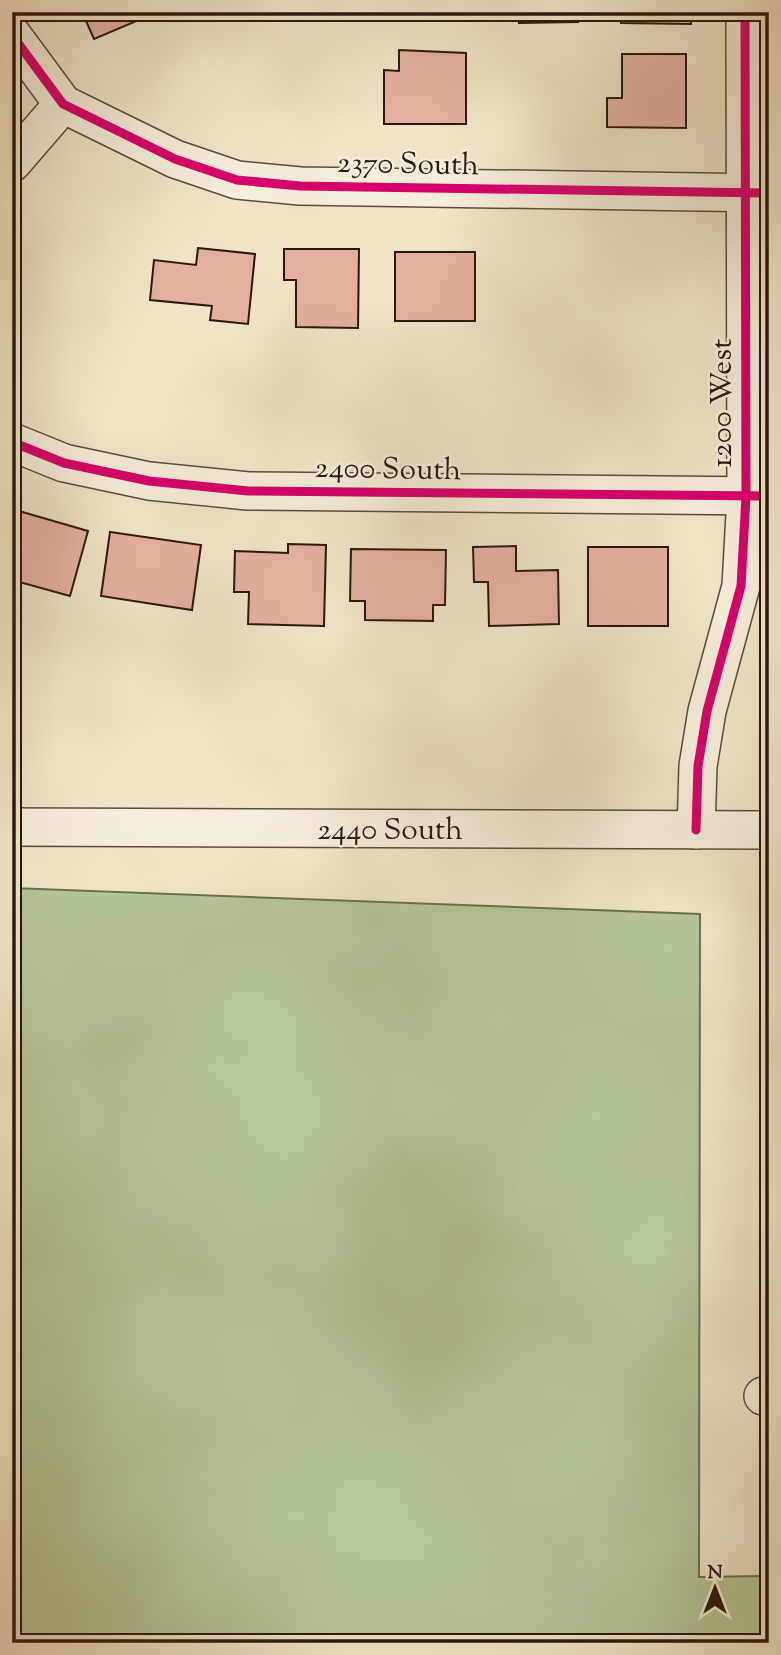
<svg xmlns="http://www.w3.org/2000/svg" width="781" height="1655" viewBox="0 0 781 1655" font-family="'Sorts Mill Goudy',serif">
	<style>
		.green { fill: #b5c698; stroke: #706e54; stroke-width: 2 }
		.building { fill: #e6b0a0; stroke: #2b1710; stroke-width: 2 }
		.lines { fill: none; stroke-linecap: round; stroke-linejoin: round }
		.minor-casing { stroke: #5c4a3e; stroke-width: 40 }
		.minor { stroke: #f5eeda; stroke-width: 37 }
		.cycleway-casing { stroke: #f5eeda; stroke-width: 13 }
		.cycleway { stroke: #d6006c; stroke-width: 9 }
		.labels { text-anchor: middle; stroke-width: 5; stroke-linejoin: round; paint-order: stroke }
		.street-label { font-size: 30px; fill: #2b1710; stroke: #f5eeda }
	</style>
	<rect width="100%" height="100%" fill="#efe5c6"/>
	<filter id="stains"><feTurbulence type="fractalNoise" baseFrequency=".00286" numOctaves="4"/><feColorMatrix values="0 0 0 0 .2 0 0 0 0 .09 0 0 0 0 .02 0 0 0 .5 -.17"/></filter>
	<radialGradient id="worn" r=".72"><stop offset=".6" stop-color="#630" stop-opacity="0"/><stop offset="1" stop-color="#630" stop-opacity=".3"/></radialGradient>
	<path class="green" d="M12 888 700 914 699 1577 769 1576V1643H12Z"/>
	<g class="building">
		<path d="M82 12H144L146 17 94 39Z"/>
		<rect x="372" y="12" width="93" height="6"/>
		<path d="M497 12H577L578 22 519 23V15H497Z"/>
		<path d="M621 12H691V24L621 23Z"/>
		<path d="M399 50 466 53V124H384V70L399 71Z"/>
		<path d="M622 54H686V128L607 127V98H622Z"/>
		<path d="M198 248 255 254 248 324 210 320 212 306 150 300 154 260 196 265Z"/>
		<path d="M284 249H359L358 328 296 327V280H284Z"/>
		<rect x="395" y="252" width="80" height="69"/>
		<path d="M12 509 88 531 70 596 12 580Z"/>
		<path d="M110 532 201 545 192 610 101 596Z"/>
		<path d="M288 544 326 545 324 626 248 624 249 592H234L235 551 288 553Z"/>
		<path d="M516 546V571L558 570 559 624 489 626 488 582H474L473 547Z"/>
		<rect x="588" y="547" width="80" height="79"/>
		<path d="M351 549 446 550 445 605H433V621L365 620V601H350Z"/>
	</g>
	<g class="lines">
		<g class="minor-casing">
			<g id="minor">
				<path d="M12 35 63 104 175 159 237 180 300 186 768 193"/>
				<path d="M12 163 63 104"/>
				<path d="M12 442 64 463 149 481 248 491 769 496"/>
				<path d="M12 827 769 830"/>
				<path d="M696 830 698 766 707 711 741 586 746 496 745 12"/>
				<path d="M763 1396 769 1397"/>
			</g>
		</g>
		<use href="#minor" class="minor"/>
		<g class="cycleway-casing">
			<g id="cycleway">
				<path d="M12 35 63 104 175 159 237 180 300 186 769 193"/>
				<path d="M12 442 64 463 149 481 248 491 769 496"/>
				<path d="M696 830 698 766 707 711 741 586 746 496 745 12"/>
			</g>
		</g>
		<use href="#cycleway" class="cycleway"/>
	</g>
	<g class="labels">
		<g class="street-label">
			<text transform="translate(408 163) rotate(1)" y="10">2370 South</text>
			<text transform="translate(721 403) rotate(-90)" y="10">1200 West</text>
			<text transform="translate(388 468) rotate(1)" y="10">2400 South</text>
			<text x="390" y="839">2440 South</text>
		</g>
	</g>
	<rect width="781" height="1655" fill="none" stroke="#efe5c6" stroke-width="42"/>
	<rect x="14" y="14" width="753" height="1627" fill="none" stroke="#2b1710" stroke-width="3.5"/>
	<rect x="21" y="21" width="739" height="1613" fill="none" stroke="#2b1710" stroke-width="2"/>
	<g transform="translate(715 1588)" stroke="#f5eeda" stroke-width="5" paint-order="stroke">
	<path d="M0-5L12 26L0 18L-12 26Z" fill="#2b1710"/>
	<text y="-10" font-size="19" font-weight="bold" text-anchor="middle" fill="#2b1710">N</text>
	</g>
	<rect width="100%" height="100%" filter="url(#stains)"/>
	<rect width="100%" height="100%" fill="url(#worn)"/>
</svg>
